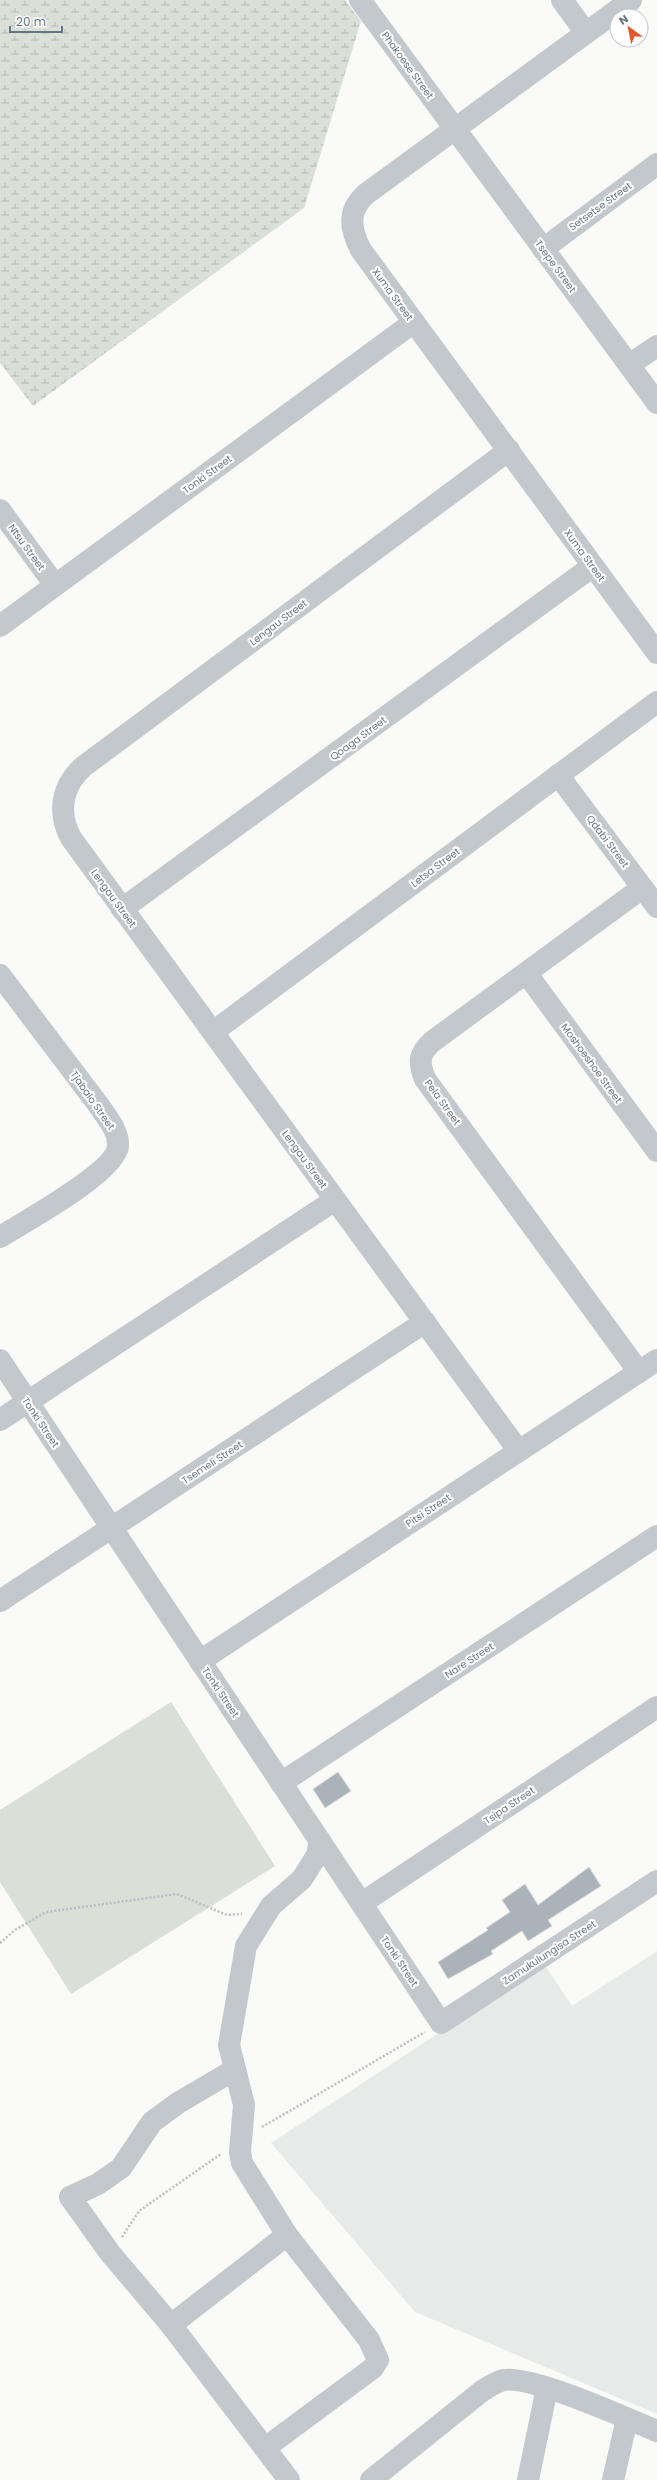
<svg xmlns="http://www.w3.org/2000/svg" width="657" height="2480" viewBox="0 0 657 2480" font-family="Poppins,sans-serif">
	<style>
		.built { fill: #e8e9e9 }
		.wetland { fill: url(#wetland-marsh) }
		.green { fill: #dadfd7 }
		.building { fill: #aab3b9; stroke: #dcdcda }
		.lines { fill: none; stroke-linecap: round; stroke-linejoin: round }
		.path { stroke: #bbbfc2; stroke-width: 2.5; stroke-dasharray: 2 2; stroke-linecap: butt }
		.minor { stroke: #c3c8cc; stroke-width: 22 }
		.labels { text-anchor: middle; stroke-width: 4; stroke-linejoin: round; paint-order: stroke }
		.street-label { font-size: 10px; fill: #657683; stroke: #fff }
	</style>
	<defs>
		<pattern id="wetland-marsh" width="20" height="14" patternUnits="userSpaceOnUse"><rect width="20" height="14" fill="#dadfd7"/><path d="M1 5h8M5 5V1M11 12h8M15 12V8" fill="none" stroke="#b4b9b4"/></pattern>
	</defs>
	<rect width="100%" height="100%" fill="#fafaf8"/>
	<path class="built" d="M657 1951V2414L415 2312 271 2143 544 1964 572 2006Z"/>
	<path class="wetland" d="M0 0H345L361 21 304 208 33 406 0 363Z"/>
	<path class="green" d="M171 1702 275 1866 71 1994 0 1882V1810Z"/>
	<g class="building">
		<path d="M338 1772 351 1791 325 1808 313 1789Z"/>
		<path d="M589 1867 601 1886 548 1920 552 1926 528 1941 522 1931 491 1951 493 1954 448 1979 438 1962 488 1930 486 1928 510 1912 502 1900 525 1884 538 1905Z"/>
	</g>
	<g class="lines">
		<g class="path">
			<path d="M0 1943 15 1930 46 1912 177 1894 227 1915 242 1914"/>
			<path d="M262 2127 425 2032"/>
			<path d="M122 2237 139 2211 221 2154"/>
		</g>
		<g class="minor">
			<path d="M360 0 657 403"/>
			<path d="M562 0 586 33"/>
			<path d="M631 0 366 194C347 211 350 229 361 250L657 653"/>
			<path d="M543 249 657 164"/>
			<path d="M629 365 657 346"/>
			<path d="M509 450 84 766C62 785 57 812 71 838L518 1450"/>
			<path d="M0 510 55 585"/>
			<path d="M0 626 414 322"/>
			<path d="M558 775 657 907"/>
			<path d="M122 909 593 566"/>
			<path d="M527 974 657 1151"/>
			<path d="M0 975 100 1107C107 1118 119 1131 118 1146 116 1172 24 1222 0 1237"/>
			<path d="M213 1032 657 702"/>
			<path d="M0 1360 441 2023 657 1881"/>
			<path d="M639 1372 425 1079C418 1062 419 1053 433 1041L642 888"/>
			<path d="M0 1420 335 1200"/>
			<path d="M0 1601 425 1322"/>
			<path d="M200 1661 657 1360"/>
			<path d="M281 1783 657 1536"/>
			<path d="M362 1903 657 1707"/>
			<path d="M234 2070 178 2103 152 2122 121 2168 98 2184 70 2197 110 2253 171 2325 289 2480"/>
			<path d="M287 2235 242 2163 240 2152 244 2105 229 2045 246 1946 271 1906 302 1879 317 1855 320 1841"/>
			<path d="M171 2325 287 2235 369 2340 378 2360 373 2368 265 2448"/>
			<path d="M371 2480 482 2391C489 2387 495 2382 504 2380 532 2375 628 2419 657 2431"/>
			<path d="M528 2480 547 2388"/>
			<path d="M613 2480 627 2419"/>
		</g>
	</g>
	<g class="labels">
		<g class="street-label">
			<text transform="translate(408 65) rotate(54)" y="4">Phakoese Street</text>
			<text transform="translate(600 206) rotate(-36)" y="4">Setsetse Street</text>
			<text transform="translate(556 266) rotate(54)" y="4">Tsepe Street</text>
			<text transform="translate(393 294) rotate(54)" y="4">Xuma Street</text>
			<text transform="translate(207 474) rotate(-36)" y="4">Tonki Street</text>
			<text transform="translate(27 547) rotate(54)" y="4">Ntsu Street</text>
			<text transform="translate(585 555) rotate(54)" y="4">Xuma Street</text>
			<text transform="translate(278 622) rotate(-37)" y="4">Lengau Street</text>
			<text transform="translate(358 738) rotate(-36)" y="4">Qoaga Street</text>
			<text transform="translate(608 841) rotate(53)" y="4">Qdabi Street</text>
			<text transform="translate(435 867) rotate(-37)" y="4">Letsa Street</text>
			<text transform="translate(114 898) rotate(54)" y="4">Lengau Street</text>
			<text transform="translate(592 1063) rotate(54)" y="4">Moshoeshoe Street</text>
			<text transform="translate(93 1100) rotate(55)" y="4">Tjabalo Street</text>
			<text transform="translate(443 1102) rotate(54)" y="4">Pela Street</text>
			<text transform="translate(305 1159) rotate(54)" y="4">Lengau Street</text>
			<text transform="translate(41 1422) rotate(56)" y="4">Tonki Street</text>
			<text transform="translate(212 1462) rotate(-33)" y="4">Tsemeli Street</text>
			<text transform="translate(428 1510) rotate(-33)" y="4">Pitsi Street</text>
			<text transform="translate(469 1660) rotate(-33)" y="4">Nare Street</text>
			<text transform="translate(221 1692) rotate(56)" y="4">Tonki Street</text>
			<text transform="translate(509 1805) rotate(-34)" y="4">Tsipa Street</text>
			<text transform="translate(549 1952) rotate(-33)" y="4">Zamukulungisa Street</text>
			<text transform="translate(400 1961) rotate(56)" y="4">Tonki Street</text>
		</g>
	</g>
	<g transform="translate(629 28) rotate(327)"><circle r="19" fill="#ffffff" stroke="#c1c8cd"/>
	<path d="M0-3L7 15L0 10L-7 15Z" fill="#e4572e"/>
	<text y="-6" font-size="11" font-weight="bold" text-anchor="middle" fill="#657683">N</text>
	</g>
	<path d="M10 26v6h52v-6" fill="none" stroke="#657683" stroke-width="2"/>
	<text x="16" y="26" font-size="12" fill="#657683" stroke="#ffffff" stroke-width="3" paint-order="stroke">20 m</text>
</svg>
